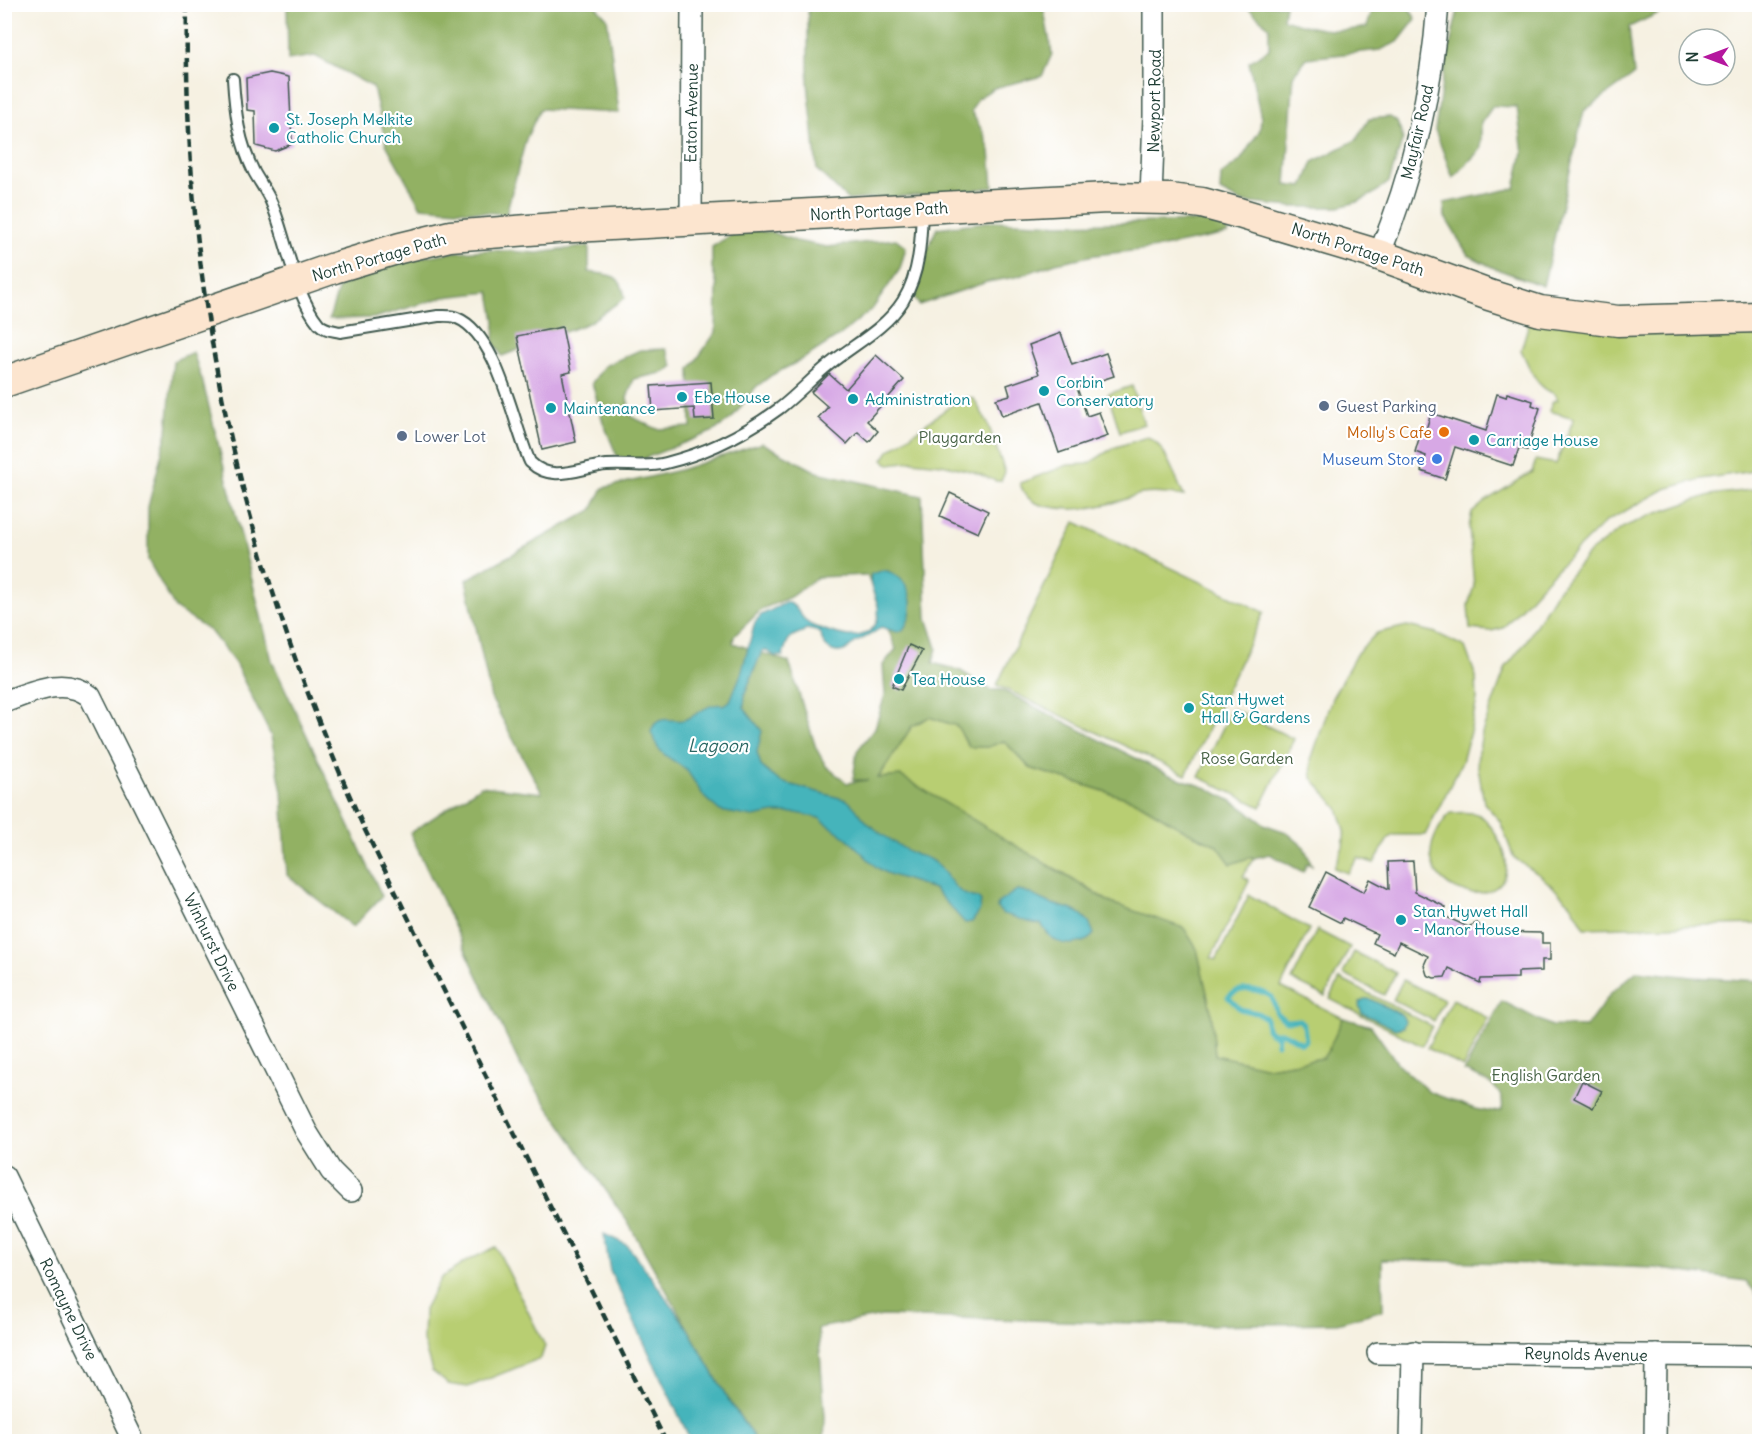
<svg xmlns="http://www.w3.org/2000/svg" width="1764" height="1446" viewBox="0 0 1764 1446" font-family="Delius,sans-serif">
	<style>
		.green { fill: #b8ce72; stroke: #6c8653; stroke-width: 1.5 }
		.forest { fill: #92b164; stroke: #58774c; stroke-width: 1.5; fill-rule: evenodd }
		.water { fill: #44b4bb; stroke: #327878; stroke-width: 1.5 }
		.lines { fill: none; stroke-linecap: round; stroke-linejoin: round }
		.stream { stroke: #44b4bb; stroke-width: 5 }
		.building { fill: #d7a8e5 }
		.lane-casing { stroke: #3f584e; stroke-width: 14 }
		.street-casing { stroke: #3f584e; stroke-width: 24 }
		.secondary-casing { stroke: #3f584e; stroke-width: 33 }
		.lane { stroke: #fff; stroke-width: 10 }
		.street { stroke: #fff; stroke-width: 21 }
		.secondary { stroke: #fce5cf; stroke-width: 30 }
		.rail { stroke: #1f3d34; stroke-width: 4.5; stroke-dasharray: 9 4.5; stroke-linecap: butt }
		.culture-dot { fill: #0f9aa8; stroke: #fff; stroke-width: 2 }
		.service-dot { fill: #5c6f8a; stroke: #fff; stroke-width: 2 }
		.food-dot { fill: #e8710a; stroke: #fff; stroke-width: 2 }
		.shop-dot { fill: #3f7fe0; stroke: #fff; stroke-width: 2 }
		.labels { text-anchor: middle; stroke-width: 4.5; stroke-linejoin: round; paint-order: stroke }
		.street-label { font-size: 16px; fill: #1f3d34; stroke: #fff }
		.culture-label { font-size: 16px; fill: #0d838f; stroke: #fff; text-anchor: start }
		.service-label { font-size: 16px; fill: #4e5e75; stroke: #fff; text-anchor: start }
		.food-label { font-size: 16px; fill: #c56008; stroke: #fff; text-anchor: end }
		.park-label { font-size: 16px; fill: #456144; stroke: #fff }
		.shop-label { font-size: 16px; fill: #366cbe; stroke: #fff; text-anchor: end }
		.water-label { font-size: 18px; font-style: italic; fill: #2c6763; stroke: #fff }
	</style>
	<rect width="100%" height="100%" fill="#fff"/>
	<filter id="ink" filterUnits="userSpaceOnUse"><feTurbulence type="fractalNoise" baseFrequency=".0167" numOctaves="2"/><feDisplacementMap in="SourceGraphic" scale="12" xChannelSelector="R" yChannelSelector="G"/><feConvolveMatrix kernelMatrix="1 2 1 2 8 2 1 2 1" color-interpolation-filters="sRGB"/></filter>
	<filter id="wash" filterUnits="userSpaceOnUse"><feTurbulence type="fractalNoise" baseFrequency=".008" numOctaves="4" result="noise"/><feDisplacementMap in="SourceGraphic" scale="24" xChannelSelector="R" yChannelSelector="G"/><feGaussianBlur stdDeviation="1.35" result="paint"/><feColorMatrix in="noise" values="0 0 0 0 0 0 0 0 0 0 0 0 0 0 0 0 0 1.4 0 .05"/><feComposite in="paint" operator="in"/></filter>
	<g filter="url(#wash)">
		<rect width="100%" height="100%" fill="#f6f1e2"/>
		<g class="green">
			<path d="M1529 323 1759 330V470L1701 479 1665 489 1605 522 1548 578 1503 628 1491 631 1470 629 1468 605 1474 586 1469 527 1472 513 1487 500 1532 472 1536 460 1556 464 1574 418 1549 411 1553 401 1558 400 1555 394C1535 387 1530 368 1521 350Z"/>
			<path d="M1132 386 1144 424 1120 432 1108 394Z"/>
			<path d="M967 397 974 399 988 424 1005 472 1001 481H996L974 472 942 464 912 461 889 464 883 460 889 451 956 402Z"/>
			<path d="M1147 437C1164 441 1176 480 1184 496 1170 494 1156 492 1142 494 1134 495 1127 499 1120 501 1094 508 1072 512 1046 506 1032 503 1024 497 1020 483L1068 465 1088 464 1113 448Z"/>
			<path d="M1759 489V924L1585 928 1571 904 1541 876 1514 858 1500 821 1484 803 1477 761 1482 733 1506 667 1525 643 1557 591 1590 552 1624 527 1649 516 1710 495Z"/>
			<path d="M1075 522 1264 612 1186 775 997 685Z"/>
			<path d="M1407 626 1436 633 1465 647 1476 677 1477 700 1471 728 1462 762 1425 835H1393L1388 839 1374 863 1358 858 1348 873 1334 868 1343 847 1345 830 1338 808 1312 778 1311 760 1332 698 1357 653 1377 633Z"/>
			<path d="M1232 709 1294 739 1261 807 1199 777Z"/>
			<path d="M929 717 957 726 969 747H988L1004 741 1030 768 1136 801 1188 832 1217 845 1254 858 1243 876 1249 881 1211 958 1216 960 1249 895 1309 929 1281 987 1343 1018 1329 1049 1323 1058 1268 1067 1215 1055 1211 1011 1197 949 1184 929 1111 903 1064 873 878 779 912 726Z"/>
			<path d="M1451 813C1460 813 1471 811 1479 815 1490 820 1505 849 1506 861 1511 916 1413 895 1434 839 1439 828 1442 821 1451 813Z"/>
			<path d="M1317 930 1350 947 1325 996 1292 980Z"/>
			<path d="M1354 952 1396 973 1384 995 1343 974Z"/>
			<path d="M1340 979 1432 1026 1422 1046 1330 999Z"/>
			<path d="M1403 980 1444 1000 1434 1021 1393 1000Z"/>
			<path d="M1453 999 1488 1018 1463 1067 1427 1048Z"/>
			<path d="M496 1247 545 1346 541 1358 468 1387 448 1384 432 1371 423 1341 424 1310 441 1278 467 1261Z"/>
		</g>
		<g class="forest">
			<path d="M287 5H595L607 18 619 113 540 109 526 139 506 214 421 207 386 144 373 87 315 56 288 60Z"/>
			<path d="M808 5H1043L1052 54 1042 76 994 88 978 98 971 111 984 134 990 151 993 187 951 193 848 200 817 170 808 83Z"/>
			<path d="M1245 5H1285L1283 19C1317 29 1331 34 1367 27L1374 5H1407L1416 19 1398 42 1380 50 1307 58 1294 74 1286 185 1303 187 1313 162 1356 140 1369 119 1390 117 1397 122 1403 138 1389 182 1373 194 1357 202 1339 207H1292L1241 202 1220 191 1221 175 1240 161 1260 130 1261 118 1249 62 1269 49V27Z"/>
			<path d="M1459 5H1662L1659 13 1629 27 1634 75 1584 111 1543 286 1494 268 1468 255 1445 217 1444 203 1515 188 1523 153 1517 107 1493 106 1481 123V149L1453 178 1435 130 1443 77Z"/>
			<path d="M993 221 1060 224 1214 221 1230 224 1227 234 1158 248 1095 255 1056 263 1016 277 987 282 919 305 914 296 925 254 937 228Z"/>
			<path d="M742 228 774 233 796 241 827 247 896 239 906 247 900 269 873 308 839 336 803 359 772 375 756 387 732 418 714 431 638 461 617 456 603 422 592 383 604 366 640 350 666 349 673 366 666 372 634 379 627 398 632 417 657 429 691 427 690 369 716 332 717 286 712 268V247Z"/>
			<path d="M589 246V272C611 275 621 273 625 298L588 323 502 356 494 343 495 321 490 292 444 297 374 318 329 319 339 287 391 262 454 252 490 250 538 253Z"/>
			<path d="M193 352 203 383 272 661 382 896 353 927 287 875 282 791 271 736 235 663 211 632 175 608 148 560V507L167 432 173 361Z"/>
			<path d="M762 443 817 472 922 496 927 618 937 648 933 663 961 671 990 690H1002L1167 774 1207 788 1237 804 1266 825 1286 832 1304 847 1312 865 1307 863 1303 872 1270 854 1254 858 1251 857 1231 864 1217 845 1188 832 1136 801 1030 768 1004 741 988 747H969L957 726 929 717 912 726 878 778 901 776 1111 903 1184 928 1197 949 1211 1011 1215 1055 1268 1067 1323 1058 1329 1049 1343 1018 1371 1026 1398 1064 1429 1092 1475 1109 1492 1112 1502 1110C1506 1086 1482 1079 1464 1071L1502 1001 1551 1026 1586 1027 1612 992 1637 971 1692 977 1759 981V1297L1746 1281 1655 1268 1382 1259 1383 1310 1337 1323 1201 1325 882 1316 818 1328 825 1417 824 1441H756L728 1399 627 1221 521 1067 410 833 481 786 542 793 491 698 466 580 592 510 603 488 680 470ZM867 575 896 649 883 665 885 695 875 728 857 751 853 780H868L847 783 826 766 816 748 789 662 733 643 734 636 762 609 790 597 818 577Z"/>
		</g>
		<g class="water">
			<path d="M884 570C912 577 918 608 903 630L897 632 881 627C872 635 866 637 856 642 853 644 851 647 848 649 835 657 822 648 821 634L817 631 806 629C799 635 806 630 797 634 786 638 786 646 783 656H775L765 650 762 651 745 693 744 708 762 731 757 752 761 766 771 775 781 782 847 800C856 807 861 817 869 824 882 835 900 847 916 855 920 856 925 856 929 859 950 870 950 895 978 898L981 902 979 912 972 922 965 923 934 889 886 873 876 867 848 839 819 818 797 813H774L753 817 720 811 705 798 686 769 666 756 658 748 651 732C653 727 654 723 659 721 667 717 676 722 683 720 699 716 706 702 723 705L730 701 741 674 755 622 761 615 787 602C798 605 801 620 811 625 828 631 859 645 873 628 878 622 879 614 878 606 875 593 868 587 871 574Z"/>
			<path d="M1017 890C1030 891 1036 898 1047 902 1070 911 1085 907 1094 934 1086 945 1065 947 1053 939 1048 936 1045 929 1041 924 1026 924 1017 916 1003 914L997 908 998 903Z"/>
			<path d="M1370 999 1402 1015 1405 1021 1403 1027 1395 1029 1362 1013 1359 1006 1360 1002 1364 999Z"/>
			<path d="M604 1234 627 1245 646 1270 687 1327 728 1399 756 1441H691L610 1271Z"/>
		</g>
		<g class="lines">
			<path class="stream" d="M1270 1033H1284L1302 1043 1306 1040 1304 1026 1300 1020 1286 1021 1277 1014 1272 997C1260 989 1239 985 1228 997L1240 1009 1257 1013 1266 1018 1267 1029 1278 1037 1277 1044"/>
		</g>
		<g id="blocks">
			<g class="building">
				<path d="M270 73 289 77 292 144 275 151 256 146 255 111 247 110 246 78Z"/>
				<path d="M562 327 571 372 562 374 576 442 542 450 517 336Z"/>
				<path d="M1061 333 1072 365 1106 353 1114 376 1077 388 1087 416 1099 412 1108 436 1059 453 1042 402 1002 416 996 399 1010 395 1007 385 1039 374 1029 345Z"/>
				<path d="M876 355 904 380 867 421 878 431 869 442 858 432 847 444 818 418 828 407 811 392 829 374 846 389Z"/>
				<path d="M711 382 714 419 695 420 694 408 653 411 651 386Z"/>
				<path d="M1507 393 1533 401 1532 405 1540 408 1527 450 1519 448 1513 466 1455 447 1445 479 1421 471 1426 456 1415 452 1421 432 1425 433 1431 413 1486 431 1497 394 1506 397Z"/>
				<path d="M950 493 988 511 978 533 940 516Z"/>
				<path d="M909 645 922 651 901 690 892 686Z"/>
				<path d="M1413 861 1415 892 1446 907 1442 915 1468 927 1477 923 1487 932 1542 933V943H1550V960H1542V971L1518 972V978L1481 979 1480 983 1449 968 1445 977 1434 978 1427 975 1424 965 1428 956 1399 942 1394 953 1373 943 1377 934 1343 918 1341 923 1309 907 1326 872 1364 892 1370 879 1389 889 1388 862Z"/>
				<path d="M1582 1081 1602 1091 1593 1108 1574 1098Z"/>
			</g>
		</g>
	</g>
	<g filter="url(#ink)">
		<use href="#blocks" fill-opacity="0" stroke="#3f584e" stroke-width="1.5"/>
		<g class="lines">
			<g class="lane-casing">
				<path id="lane" d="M233 79C235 112 239 142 254 172 260 183 268 193 272 204 287 240 294 294 319 324 325 330 332 330 340 332L438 316C444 316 452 315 457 318 498 335 513 424 530 462 550 482 575 470 599 466 621 462 643 469 666 463 707 453 746 433 780 408 798 394 813 377 831 363 855 344 886 328 903 301 920 273 921 240 922 209"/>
			</g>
			<g class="street-casing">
				<g id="street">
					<path d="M1151 198 1154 116V4"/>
					<path d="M691 221 692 4"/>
					<path d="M1379 255C1412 176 1432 90 1438 4"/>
					<path d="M4 702C32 692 64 676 90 696L306 1131 331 1171 351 1191"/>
					<path d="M4 1176 134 1442"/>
					<path d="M1378 1353 1760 1356"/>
					<path d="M1411 1442 1413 1352"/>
					<path d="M1655 1442 1656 1355"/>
				</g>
			</g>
			<g class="secondary-casing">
				<path id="secondary" d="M4 382 334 268 400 248 450 236 555 228 1107 198 1170 199 1202 203 1239 213 1379 255 1489 295 1540 311 1618 321 1760 317"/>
			</g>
			<use href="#lane" class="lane"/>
			<use href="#street" class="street"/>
			<use href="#secondary" class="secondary"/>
			<path class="rail" d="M187 4C182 298 243 561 364 828L666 1442"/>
		</g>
	</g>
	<g class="culture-dot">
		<circle cx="274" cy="128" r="6"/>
		<circle cx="1044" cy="391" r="6"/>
		<circle cx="682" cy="397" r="6"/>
		<circle cx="853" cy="399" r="6"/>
		<circle cx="551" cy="408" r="6"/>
		<circle cx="1474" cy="440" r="6"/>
		<circle cx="899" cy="679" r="6"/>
		<circle cx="1189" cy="708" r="6"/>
		<circle cx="1401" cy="920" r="6"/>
	</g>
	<g class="service-dot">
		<circle cx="1324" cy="406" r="6"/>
		<circle cx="402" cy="436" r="6"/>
	</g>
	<circle class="food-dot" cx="1444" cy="432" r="6"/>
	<circle class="shop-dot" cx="1437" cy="459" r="6"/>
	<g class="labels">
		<g class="street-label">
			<text transform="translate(1154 101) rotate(-89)" y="6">Newport Road</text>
			<text transform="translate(691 113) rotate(-89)" y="6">Eaton Avenue</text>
			<text transform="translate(1417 132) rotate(-77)" y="6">Mayfair Road</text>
			<text transform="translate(879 211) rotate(-3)" y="6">North Portage Path</text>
			<text transform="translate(1358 249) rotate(18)" y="6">North Portage Path</text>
			<text transform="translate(379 257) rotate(-16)" y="6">North Portage Path</text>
			<text transform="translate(212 942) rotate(64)" y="6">Winhurst Drive</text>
			<text transform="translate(69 1309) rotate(64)" y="6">Romayne Drive</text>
			<text transform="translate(1586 1354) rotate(1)" y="6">Reynolds Avenue</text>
		</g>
		<g class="culture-label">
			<text x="286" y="125">St. Joseph Melkite<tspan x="286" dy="18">Catholic Church</tspan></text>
			<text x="1056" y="388">Corbin<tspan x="1056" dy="18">Conservatory</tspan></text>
			<text x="694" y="403">Ebe House</text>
			<text x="865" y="405">Administration</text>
			<text x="563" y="414">Maintenance</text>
			<text x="1486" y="446">Carriage House</text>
			<text x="911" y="685">Tea House</text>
			<text x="1201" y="705">Stan Hywet<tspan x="1201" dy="18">Hall &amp; Gardens</tspan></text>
			<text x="1413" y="917">Stan Hywet Hall<tspan x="1413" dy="18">- Manor House</tspan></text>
		</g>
		<g class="service-label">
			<text x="1336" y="412">Guest Parking</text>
			<text x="414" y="442">Lower Lot</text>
		</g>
		<g class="food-label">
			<text x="1432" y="438">Molly's Cafe</text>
		</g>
		<g class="park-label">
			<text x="960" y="443">Playgarden</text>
			<text x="1247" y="764">Rose Garden</text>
			<text x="1546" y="1081">English Garden</text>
		</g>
		<g class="shop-label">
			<text x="1425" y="465">Museum Store</text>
		</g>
		<g class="water-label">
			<text x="718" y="752">Lagoon</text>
		</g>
	</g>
	<rect width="1764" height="1446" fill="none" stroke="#fff" stroke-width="24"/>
	<g transform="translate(1707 57) rotate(270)"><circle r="28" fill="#ffffff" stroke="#a5b1ae" stroke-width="1.5"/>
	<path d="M0-4.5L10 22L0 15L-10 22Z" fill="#b5179e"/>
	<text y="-9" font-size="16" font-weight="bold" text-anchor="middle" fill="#1f3d34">N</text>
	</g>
</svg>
